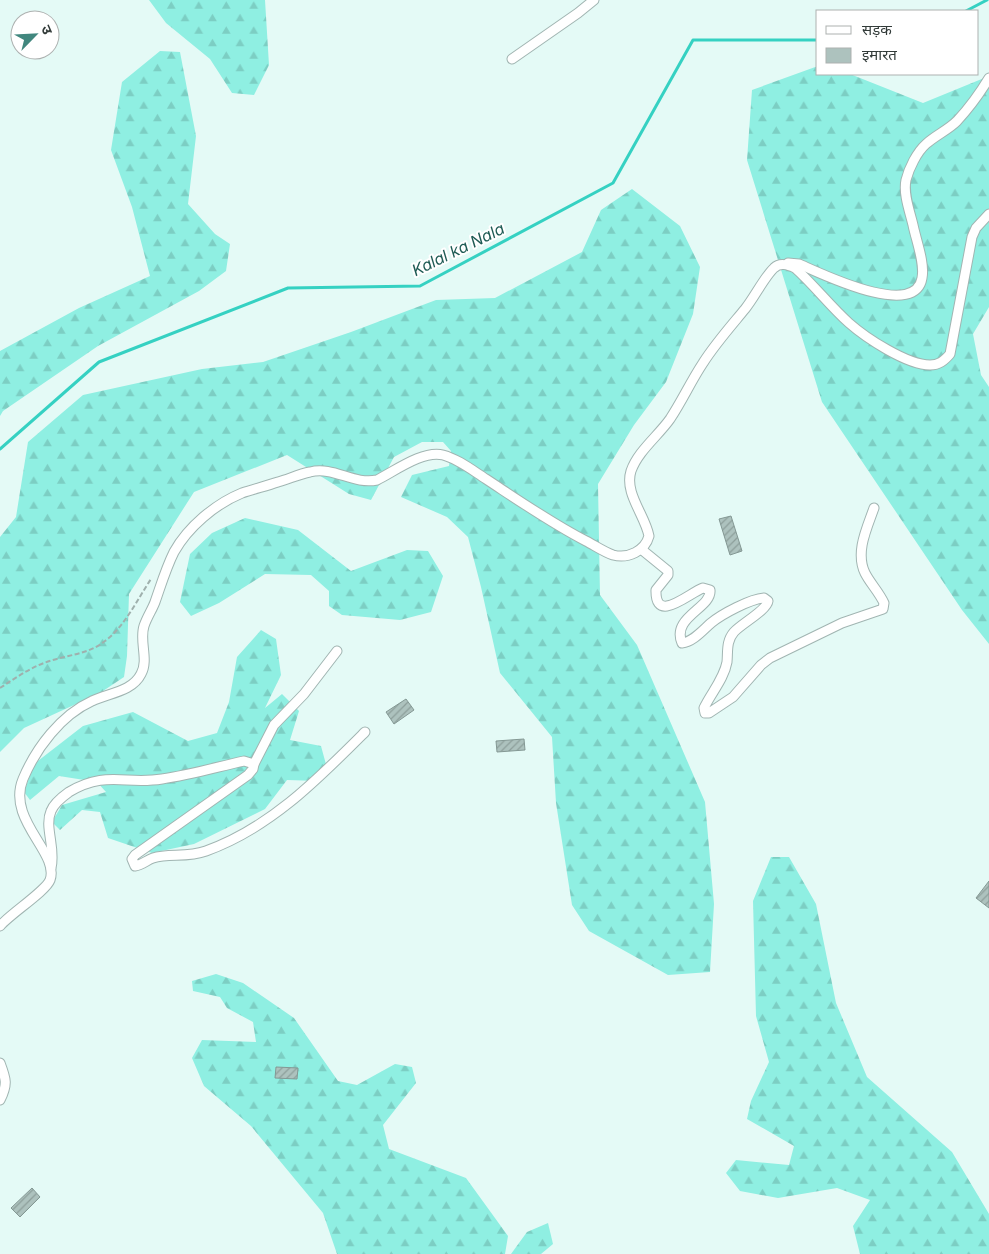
<svg xmlns="http://www.w3.org/2000/svg" width="989" height="1254" viewBox="0 0 989 1254" font-family="Inter,'Noto Sans Devanagari',sans-serif">
	<style>
		.forest { fill: url(#forest-firs) }
		.lines { fill: none; stroke-linecap: round; stroke-linejoin: round }
		.stream { stroke: #35d1c2; stroke-width: 3 }
		.building { fill: url(#building-hatch); stroke: #849894 }
		.minor-casing { stroke: #a1b5b2; stroke-width: 11 }
		.path { stroke: #9fb0ad; stroke-width: 2; stroke-dasharray: 5 2.5; stroke-linecap: butt }
		.minor { stroke: #fff; stroke-width: 9 }
		.labels { text-anchor: middle; stroke-width: 4; stroke-linejoin: round; paint-order: stroke }
		.water-label { font-size: 16px; font-style: italic; fill: #1e5b54; stroke: #fff }
	</style>
	<defs>
		<pattern id="forest-firs" width="22" height="20" patternUnits="userSpaceOnUse" patternTransform="scale(1.25)"><rect width="22" height="20" fill="#8fefe2"/><path d="M5 1l3.5 6h-7zM16 11l3.5 6h-7z" fill="#7ccec3"/></pattern>
		<pattern id="building-hatch" width="6" height="6" patternUnits="userSpaceOnUse" patternTransform="scale(1.25)"><rect width="6" height="6" fill="#adc2be"/><path d="M-1 1l2-2M0 6l6-6M5 7l2-2" fill="none" stroke="#8d9f9b"/></pattern>
	</defs>
	<rect width="100%" height="100%" fill="#e4faf6"/>
	<g class="forest">
		<path d="M149 0H265L269 65 254 95 232 93 210 59 166 23Z"/>
		<path d="M160 51 180 52 196 136 188 204 215 234 230 244 226 271 199 291 98 346 3 411 0 416V351L79 308 150 276 132 207 111 150 122 82Z"/>
		<path d="M818 66V74H850L923 103 989 76V307L973 334 981 375 989 387V644L962 610 822 402 747 160 752 90Z"/>
		<path d="M632 189 680 226 700 267 693 314 666 382 634 425 598 484 600 595 637 645 705 802 714 904 710 972 668 975 589 931 572 905 556 803 552 737 500 673 481 587 468 537 447 517 401 497 412 475 449 466 451 451 443 442H422L394 457 371 500 349 494 287 455 194 492 129 594 127 656 124 677 100 693 24 728 0 752V537L16 517 28 442 83 395 202 369 263 362 351 332 436 300 495 298 582 252 601 210Z"/>
		<path d="M245 518 298 530 351 571 407 550 428 551 443 576 431 612 400 620 342 615 329 606V591L311 575 265 574 219 603 191 616 180 602 190 554 212 533Z"/>
		<path d="M261 630 276 639 281 675 265 708 282 694 299 711 290 740 321 746 327 768 319 781 287 780 265 809 194 844 152 853 108 838 100 812 82 810 60 830 52 822 62 805 106 792 97 782 59 776 30 800 24 792 34 764 83 726 133 712 188 741 217 733 229 702 237 657Z"/>
		<path d="M771 857H789L816 904 836 1003 867 1077 952 1152 989 1214V1254H860L853 1226 870 1200 837 1188 778 1198 740 1191 726 1173 736 1160 789 1165 794 1146 747 1119 751 1101 769 1062 756 1016 753 901Z"/>
		<path d="M216 974 243 983 294 1018 338 1081 357 1085 395 1064 412 1067 416 1083 383 1125 389 1149 466 1178 508 1236 505 1254H337L323 1213 251 1126 204 1086 192 1058 202 1040 256 1042 253 1022 227 1008 220 997 193 991 192 981Z"/>
		<path d="M548 1223 553 1244 541 1254H511L527 1232Z"/>
	</g>
	<g class="lines">
		<g class="stream">
			<path d="M966 11 987 0"/>
			<path d="M0 449 99 362 288 288 420 286 613 183 693 40H818"/>
		</g>
	</g>
	<g class="building">
		<path d="M731 516 742 551 730 555 719 519Z"/>
		<path d="M406 699 414 710 394 724 386 712Z"/>
		<path d="M524 739 525 750 497 752 496 741Z"/>
		<path d="M989 881V908L976 898Z"/>
		<path d="M276 1067 298 1068 297 1079 275 1078Z"/>
		<path d="M32 1188 40 1197 20 1217 11 1208Z"/>
	</g>
	<g class="lines">
		<g class="minor-casing">
			<g id="minor">
				<path d="M512 59 578 13 594 0"/>
				<path d="M788 263 799 264C820 273 915 320 922 278 925 263 916 240 913 225 910 212 903 194 906 180 909 168 917 152 926 144 936 135 948 130 957 121 969 108 980 93 989 78"/>
				<path d="M641 549 668 571V575L656 590C655 625 689 593 703 588L710 590C712 608 671 617 682 643 693 642 703 630 711 623 722 614 750 599 764 598L768 601C767 610 741 624 734 632 726 641 728 652 727 662 724 679 711 693 704 708L705 713H709L733 697 761 665 770 658 842 623 883 609 884 603C879 592 870 583 865 573 855 552 867 528 874 508"/>
				<path d="M254 764 274 725 304 694 337 651"/>
				<path d="M51 868C56 848 44 827 51 811 54 803 62 797 69 792 106 770 125 785 162 779 190 775 217 767 244 761L254 764 253 769 248 775 135 855 132 859 135 866C142 865 147 860 153 858 169 853 187 858 206 851 270 828 317 780 365 732"/>
				<path d="M0 926C10 914 46 891 50 880 60 853 6 820 23 779 36 748 61 715 92 701 108 693 132 692 141 674 149 660 139 641 144 626 147 617 152 610 155 602 161 585 166 568 174 552 188 527 215 504 242 493 254 489 266 486 278 482 289 479 299 474 310 472 334 466 353 485 377 480 395 471 423 450 443 455 458 459 472 470 486 479 518 500 551 523 586 541 594 545 604 552 613 555 628 559 645 551 649 536 645 515 624 493 631 471 638 451 658 436 670 419 682 401 691 381 703 363 715 344 731 326 745 309 754 298 765 276 774 268 780 262 788 265 795 268 814 285 830 306 849 323 866 338 907 365 930 365 939 365 944 361 950 354L972 237 976 228 989 214"/>
				<path d="M0 1063C6 1079 8 1084 0 1100"/>
			</g>
		</g>
		<path class="path" d="M0 688C14 679 28 669 44 663 64 655 88 655 105 641 125 626 137 600 151 579"/>
		<use href="#minor" class="minor"/>
	</g>
	<g class="labels">
		<g class="water-label">
			<text transform="translate(458 249) rotate(-26)" y="6">Kalal ka Nala</text>
		</g>
	</g>
	<rect x="816" y="10" width="162" height="65" fill="#ffffff" stroke="#adb1b0"/>
	<rect x="826" y="26" width="25" height="8" fill="#ffffff" stroke="#adb1b0"/>
	<text x="862" y="35" font-size="15" fill="#323b39">सड़क</text>
	<rect x="826" y="48" width="25" height="15" fill="#adc2be" stroke="#adb1b0"/>
	<text x="862" y="60" font-size="15" fill="#323b39">इमारत</text>
	<g transform="translate(35 35) rotate(66)"><circle r="24" fill="#ffffff" stroke="#adb1b0"/>
	<path d="M0-4L9 19L0 12L-9 19Z" fill="#41877e"/>
	<text y="-8" font-size="14" font-weight="bold" text-anchor="middle" fill="#323b39">उ</text>
	</g>
</svg>
